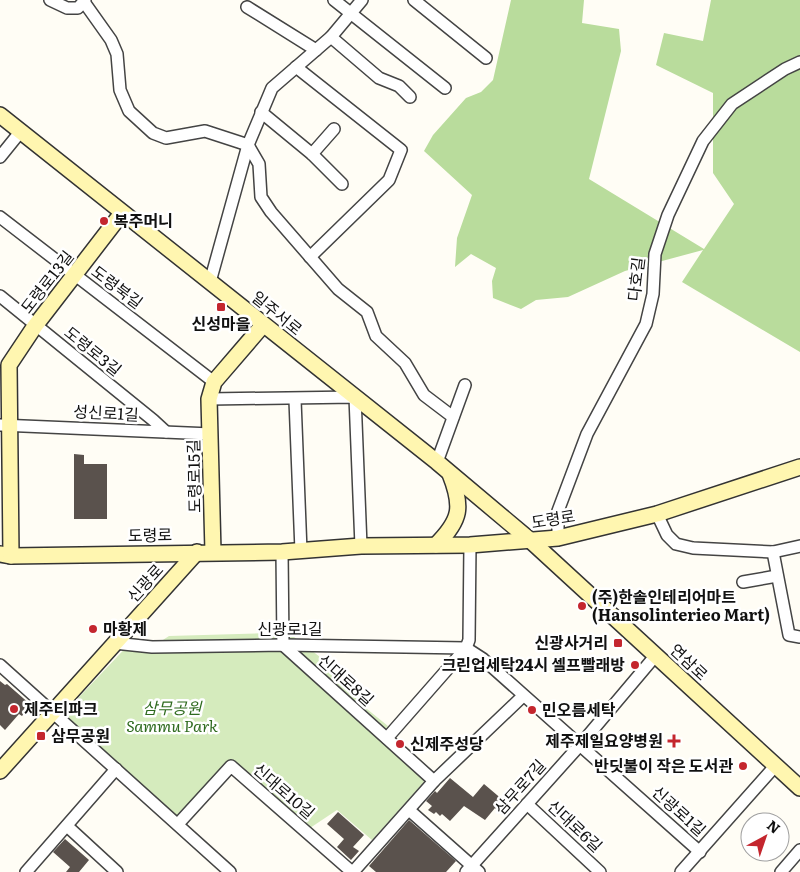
<svg xmlns="http://www.w3.org/2000/svg" width="800" height="872" viewBox="0 0 800 872" font-family="Literata,'Noto Sans KR',serif">
	<style>
		.green { fill: #d5ebbd }
		.forest { fill: #b9dc9c }
		.building { fill: #5a524d }
		.lines { fill: none; stroke-linecap: round; stroke-linejoin: round }
		.street-casing { stroke: #444; stroke-width: 14 }
		.secondary-casing { stroke: #333; stroke-width: 18 }
		.street { stroke: #fff; stroke-width: 11 }
		.secondary { stroke: #fff6b0; stroke-width: 15 }
		.poi-dot { fill: #c4262e; stroke: #fff; stroke-width: 2 }
		.labels { text-anchor: middle; stroke-width: 5; stroke-linejoin: round; paint-order: stroke }
		.poi-label { font-size: 16px; font-weight: bold; fill: #111; stroke: #fff; text-anchor: start }
		.street-label { font-size: 16px; fill: #111; stroke: #fff }
		.park-label { font-size: 16px; font-style: italic; fill: #2f6b1f; stroke: #fff }
	</style>
	<rect width="100%" height="100%" fill="#fffdf5"/>
	<path class="green" d="M270 633 294 637 320 657 366 704 367 709 388 726 385 730 409 749 424 782 372 840 337 810 310 828 249 773 231 760 176 816 62 715 135 638 152 647 169 636Z"/>
	<path class="forest" d="M511 0H584L582 23 619 29 621 51 589 179 704 249 734 204 713 173V93L656 65 664 33 703 41 711 0H800V352L682 282 703 250 625 271 568 297 536 300 521 309 493 298 492 281 496 268 471 254 455 267 457 238 472 195 424 151 433 135 466 98 481 92 493 80Z"/>
	<g class="building">
		<path d="M74 454 84 455V464H107V519H74Z"/>
		<path d="M0 681 5 685 7 684 31 705 22 716 19 714 5 730 0 725Z"/>
		<path d="M450 778 473 797 484 784 510 806 502 815 495 808 485 820 464 806 450 821 442 814 440 816 436 812 434 814 428 810 432 806 426 801 435 791 437 793Z"/>
		<path d="M338 812 364 835 353 847 359 851 351 860 337 847 344 839 327 824Z"/>
		<path d="M409 820 456 861 446 872H376L369 866Z"/>
		<path d="M65 839 89 860 79 872H66L70 867 53 852Z"/>
	</g>
	<g class="lines">
		<g class="street-casing">
			<g id="street">
				<path d="M50 0 67 8H78L85 0"/>
				<path d="M334 0 445 88"/>
				<path d="M414 0 486 58"/>
				<path d="M84 2 111 40 117 54 120 90 129 111 153 133 166 138 205 131 248 145 259 164 261 197 271 212 338 289 367 312 376 336 405 363 424 395 453 417"/>
				<path d="M247 7 316 50"/>
				<path d="M331 37 379 78 399 86 410 97"/>
				<path d="M296 67 401 150 389 180 310 257"/>
				<path d="M261 112 312 154 342 184"/>
				<path d="M312 154 334 129"/>
				<path d="M0 157 21 131"/>
				<path d="M0 217 214 382"/>
				<path d="M210 282 248 145 272 88 331 37 362 0"/>
				<path d="M0 296 153 420 166 432"/>
				<path d="M209 399 355 397 361 546"/>
				<path d="M295 400 301 551"/>
				<path d="M0 425 211 434"/>
				<path d="M437 462 465 385"/>
				<path d="M657 514 667 535 676 544 693 548 773 552 800 546"/>
				<path d="M558 538V511L587 434 646 324 653 294 655 254 668 215 703 141 732 104 785 69 800 62"/>
				<path d="M282 552 283 645 434 781"/>
				<path d="M773 552 789 635 800 637"/>
				<path d="M743 582 777 576"/>
				<path d="M114 643 152 647 283 645 466 648 483 659 700 852"/>
				<path d="M0 665 230 872"/>
				<path d="M387 738 466 648 469 640 470 545"/>
				<path d="M527 804 600 872"/>
				<path d="M409 810 479 872"/>
				<path d="M178 824 231 766 352 872"/>
				<path d="M67 826 117 872"/>
				<path d="M26 872 116 769"/>
				<path d="M353 872 434 781 523 696"/>
				<path d="M466 872 580 745 656 655"/>
				<path d="M681 872 776 765"/>
				<path d="M781 872 800 850"/>
			</g>
		</g>
		<g class="secondary-casing">
			<g id="secondary">
				<path d="M0 115 437 462 531 541 800 788"/>
				<path d="M436 545C461 520 463 507 450 474"/>
				<path d="M213 552 209 399 214 382 263 325"/>
				<path d="M0 554 11 556 282 552 361 546 470 545 558 538 657 514 800 467"/>
				<path d="M11 556 9 365 35 326 122 213"/>
				<path d="M0 771 197 552"/>
			</g>
		</g>
		<use href="#street" class="street"/>
		<use href="#secondary" class="secondary"/>
	</g>
	<g class="poi-dot">
		<circle cx="104" cy="221" r="5"/>
		<rect x="216" y="302" width="10" height="10" rx="2.5"/>
		<circle cx="582" cy="606" r="5"/>
		<circle cx="93" cy="629" r="5"/>
		<rect x="613" y="638" width="10" height="10" rx="2.5"/>
		<circle cx="635" cy="665" r="5"/>
		<circle cx="14" cy="709" r="5"/>
		<circle cx="532" cy="710" r="5"/>
		<rect x="36" y="731" width="10" height="10" rx="2.5"/>
		<path d="M671.5 733.5h5v5h5v5h-5v5h-5v-5h-5v-5h5z"/>
		<circle cx="400" cy="744" r="5"/>
		<circle cx="743" cy="766" r="5"/>
	</g>
	<g class="labels">
		<g class="poi-label">
			<text x="114" y="227">복주머니</text>
			<text x="221" y="330" text-anchor="middle">신성마을</text>
			<text x="592" y="603">(주)한솔인테리어마트<tspan x="592" dy="18">(Hansolinterieo Mart)</tspan></text>
			<text x="103" y="635">마황제</text>
			<text x="608" y="649" text-anchor="end">신광사거리</text>
			<text x="625" y="671" text-anchor="end">크린업세탁24시 셀프빨래방</text>
			<text x="24" y="715">제주티파크</text>
			<text x="542" y="716">민오름세탁</text>
			<text x="51" y="742">삼무공원</text>
			<text x="663" y="747" text-anchor="end">제주제일요양병원</text>
			<text x="410" y="750">신제주성당</text>
			<text x="733" y="772" text-anchor="end">반딧불이 작은 도서관</text>
		</g>
		<g class="street-label">
			<text transform="translate(636 279) rotate(-83)" y="6">다호길</text>
			<text transform="translate(47 282) rotate(-52)" y="6">도령로13길</text>
			<text transform="translate(117 287) rotate(37)" y="6">도령북길</text>
			<text transform="translate(277 313) rotate(39)" y="6">일주서로</text>
			<text transform="translate(93 351) rotate(39)" y="6">도령로3길</text>
			<text transform="translate(106 413) rotate(3)" y="6">성신로1길</text>
			<text transform="translate(194 476) rotate(-91)" y="6">도령로15길</text>
			<text transform="translate(553 519) rotate(-9)" y="6">도령로</text>
			<text transform="translate(150 535) rotate(-1)" y="6">도령로</text>
			<text transform="translate(145 583) rotate(-48)" y="6">신광로</text>
			<text x="290" y="635">신광로1길</text>
			<text transform="translate(689 662) rotate(43)" y="6">연삼로</text>
			<text transform="translate(346 680) rotate(42)" y="6">신대로8길</text>
			<text transform="translate(520 787) rotate(-48)" y="6">삼무로7길</text>
			<text transform="translate(284 791) rotate(41)" y="6">신대로10길</text>
			<text transform="translate(679 811) rotate(42)" y="6">신광로1길</text>
			<text transform="translate(575 826) rotate(43)" y="6">신대로6길</text>
		</g>
		<g class="park-label">
			<text x="172" y="714">삼무공원<tspan x="172" dy="18">Sammu Park</tspan></text>
		</g>
	</g>
	<g transform="translate(765 837) rotate(40)"><circle r="24" fill="#ffffff" stroke="#a0a0a0"/>
	<path d="M0-4L9 19L0 12L-9 19Z" fill="#c4262e"/>
	<text y="-8" font-size="14" font-weight="bold" text-anchor="middle" fill="#111111">N</text>
	</g>
</svg>
